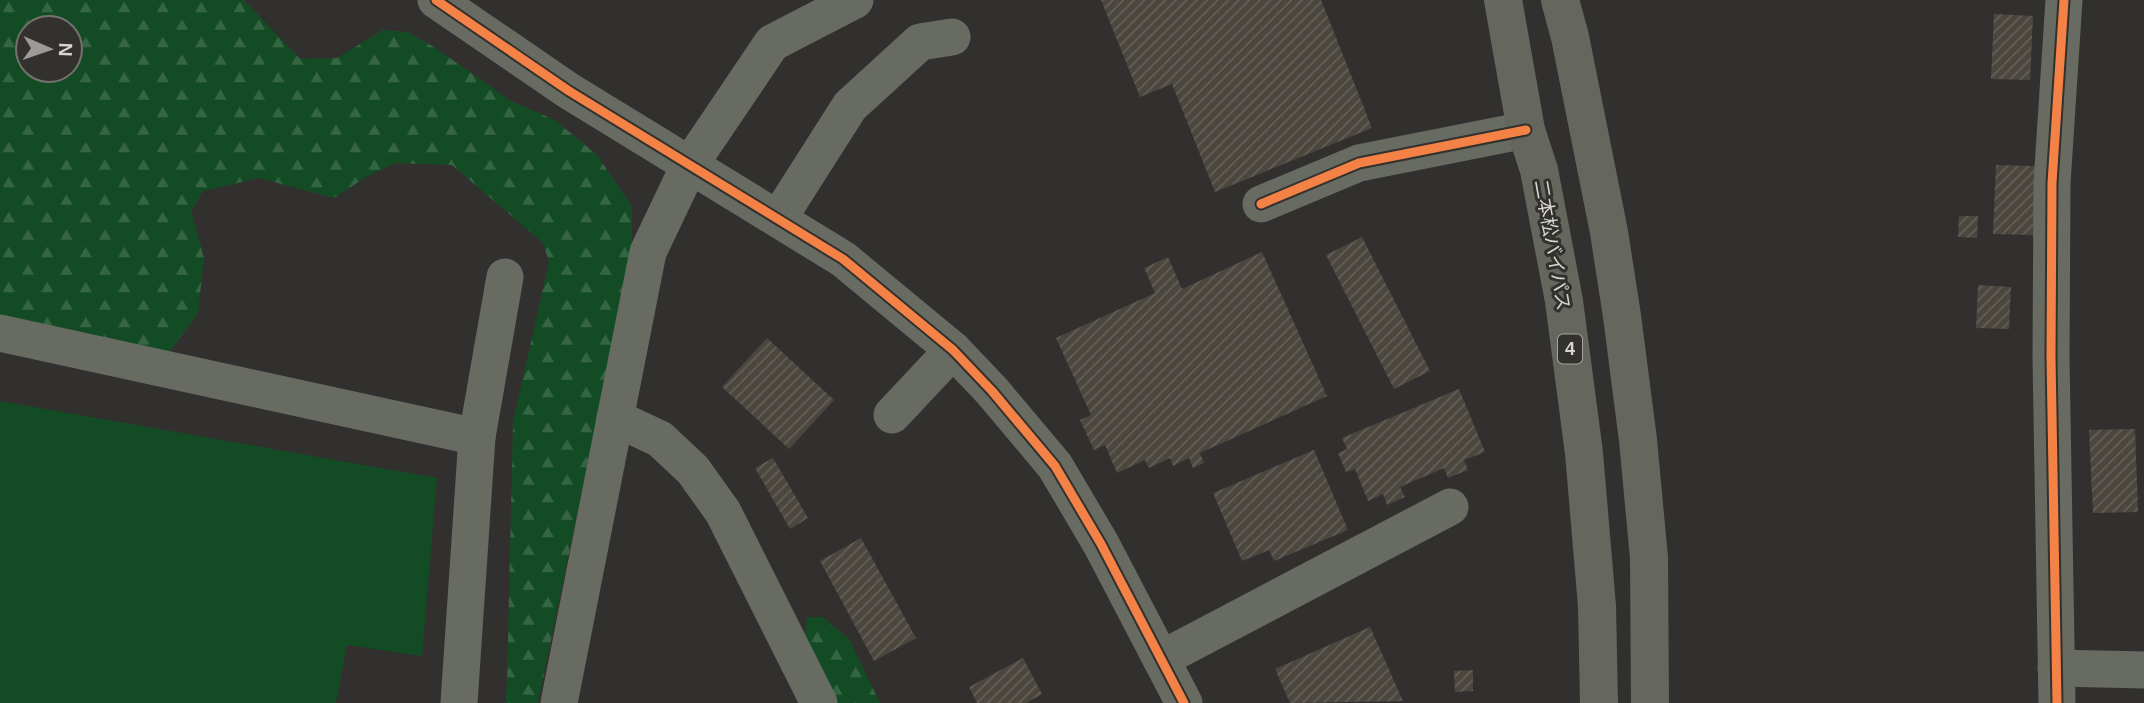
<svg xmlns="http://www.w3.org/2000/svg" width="2144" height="703" viewBox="0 0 2144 703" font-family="Helvetica,'Noto Sans JP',sans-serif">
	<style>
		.grass { fill: #134c24 }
		.forest { fill: url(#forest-firs); fill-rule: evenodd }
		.building { fill: url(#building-hatch) }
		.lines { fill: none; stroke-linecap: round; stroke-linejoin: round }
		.minor { stroke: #676b62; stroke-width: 37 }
		.highway { stroke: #65675e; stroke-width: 38 }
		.cycleway-casing { stroke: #33312d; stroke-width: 13 }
		.cycleway { stroke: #f48246; stroke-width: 9 }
		.labels { text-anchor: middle; stroke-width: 6; stroke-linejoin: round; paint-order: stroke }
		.shield { fill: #33312d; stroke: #a5a3a0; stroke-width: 2 }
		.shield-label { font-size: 18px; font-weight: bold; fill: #d6d4d2 }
		.street-label { font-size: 19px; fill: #d6d4d2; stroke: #33312d }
	</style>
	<defs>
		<pattern id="forest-firs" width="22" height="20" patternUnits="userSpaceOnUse" patternTransform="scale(1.75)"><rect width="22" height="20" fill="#134c24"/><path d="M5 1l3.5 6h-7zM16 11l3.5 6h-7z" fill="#356543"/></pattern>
		<pattern id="building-hatch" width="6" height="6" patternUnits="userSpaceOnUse" patternTransform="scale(1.75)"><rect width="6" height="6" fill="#4b463e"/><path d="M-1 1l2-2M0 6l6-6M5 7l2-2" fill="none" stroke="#646059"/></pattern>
	</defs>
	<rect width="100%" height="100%" fill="#32302e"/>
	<path class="grass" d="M0 401 437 478 422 656 347 645 336 703H0Z"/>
	<g class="forest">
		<path d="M0 0H244L300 59 337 58 383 30 407 32 434 47 511 101 555 120 597 155 632 207V248L538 703H505L507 683 513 422 549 262 543 243 452 165 395 163 366 177 334 198 259 178 203 191 191 211 204 258 198 313 168 354 0 325ZM28 28H70V70H28Z"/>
		<path d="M807 617H823L849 639 880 703H833L805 638Z"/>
	</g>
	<g class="building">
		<path d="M1101 0H1321L1372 128 1215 192 1172 84 1140 97Z"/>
		<path d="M1994 14 2033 16 2030 80 1991 79Z"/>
		<path d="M1996 165 2038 166 2035 235 1993 234Z"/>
		<path d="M1959 216H1978L1977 238 1958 237Z"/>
		<path d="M1362 237 1430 371 1394 389 1326 255Z"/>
		<path d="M1262 252 1327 396 1200 453 1204 463 1193 468 1189 458 1173 466 1170 458 1149 468 1145 460 1117 473 1105 445 1094 450 1080 420 1091 415 1056 338 1155 293 1144 268 1168 257 1182 289Z"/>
		<path d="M1978 285 2011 287 2009 329 1976 328Z"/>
		<path d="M767 338 834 400 789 449 722 387Z"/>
		<path d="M1459 389 1485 452 1464 460 1468 470 1448 478 1444 468 1400 487 1405 497 1387 505 1383 494 1368 501 1355 469 1346 472 1338 453 1347 449 1342 438Z"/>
		<path d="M2135 429 2138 512 2093 513 2089 430Z"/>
		<path d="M1314 450 1348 530 1274 561 1269 550 1242 561 1213 493Z"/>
		<path d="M773 458 808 518 790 529 755 468Z"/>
		<path d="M861 538 916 638 874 661 820 561Z"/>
		<path d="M1370 627 1403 701 1290 703 1275 669Z"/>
		<path d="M1023 658 1042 694 1026 703H977L969 687Z"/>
		<path d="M1473 670V691L1455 692 1454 671Z"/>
	</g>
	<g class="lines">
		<g class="minor">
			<path d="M436 0 569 91 843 259 953 350 992 391 1055 466 1101 544 1184 703"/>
			<path d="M1261 204 1359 163 1526 130"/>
			<path d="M778 219 850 106 920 42 952 37"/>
			<path d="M0 333 477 437"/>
			<path d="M892 415 953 350"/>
			<path d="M615 418 660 439 693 470 723 512 819 703"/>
			<path d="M1161 659 1450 507"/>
			<path d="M2056 668 2144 670"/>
			<path d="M459 703 477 437 505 277"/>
			<path d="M559 703 648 252 689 166 772 43 855 0"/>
			<path d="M2057 703 2051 357 2052 183 2064 0"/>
		</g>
		<g class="highway">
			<path d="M1503 0 1526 130 1539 170 1564 301 1584 453 1597 606 1599 703"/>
			<path d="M1560 0 1570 37 1609 232 1622 316 1638 440 1649 558 1650 703"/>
		</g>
		<g class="cycleway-casing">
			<g id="cycleway">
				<path d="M436 0 569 91 843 259 953 350 992 391 1055 466 1101 544 1184 703"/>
				<path d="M1261 204 1359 163 1526 130"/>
				<path d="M2057 703 2051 357 2052 183 2064 0"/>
			</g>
		</g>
		<use href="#cycleway" class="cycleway"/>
	</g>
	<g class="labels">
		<rect class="shield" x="1558" y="334.5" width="24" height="29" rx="5"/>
		<g class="shield-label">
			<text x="1570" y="355">4</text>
		</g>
		<g class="street-label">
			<text transform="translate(1553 245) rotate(80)" y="7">二本松バイパス</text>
		</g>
	</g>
	<g transform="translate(49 49) rotate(92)"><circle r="33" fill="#33312d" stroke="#74726f" stroke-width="2"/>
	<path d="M0-5L12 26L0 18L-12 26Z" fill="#9d9b99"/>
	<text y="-10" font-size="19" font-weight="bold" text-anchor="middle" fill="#d6d4d2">N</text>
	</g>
</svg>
